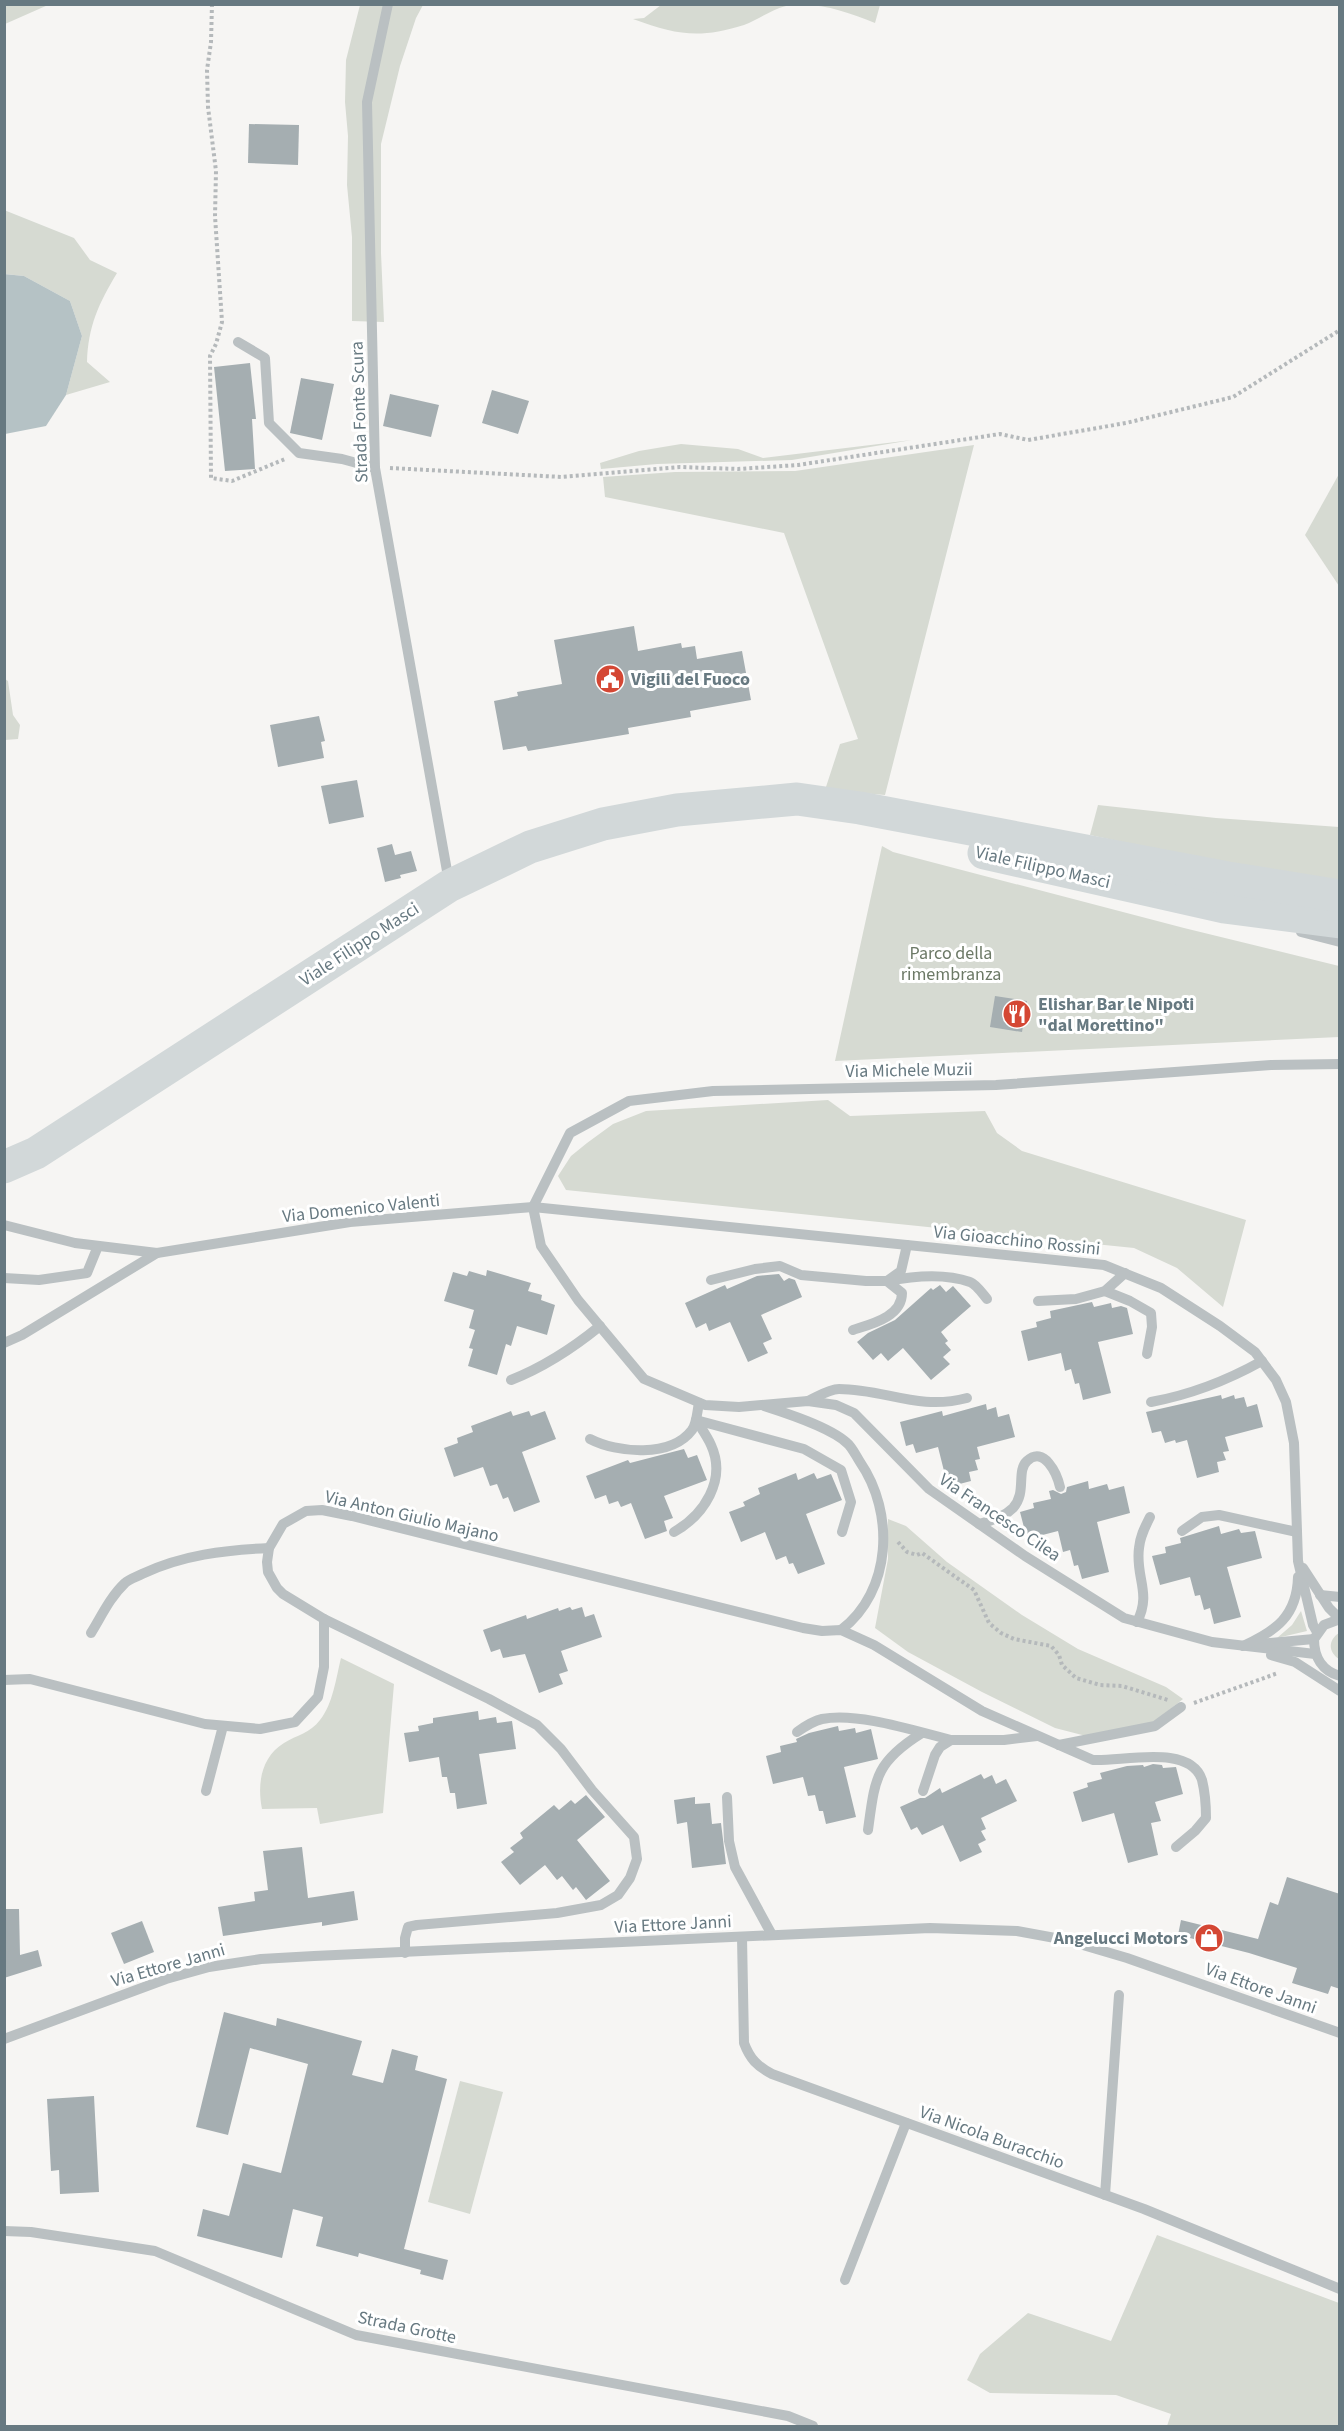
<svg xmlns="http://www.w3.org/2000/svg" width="1344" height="2431" viewBox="0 0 1344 2431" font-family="'Source Sans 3',sans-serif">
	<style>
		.green { fill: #d6dad2 }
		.water { fill: #b5c2c5 }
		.building { fill: #a5aeb1 }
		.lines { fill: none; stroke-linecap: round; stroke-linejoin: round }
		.path { stroke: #b5b9bb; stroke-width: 4; stroke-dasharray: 3 3; stroke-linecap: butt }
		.minor { stroke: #bac0c2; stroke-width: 10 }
		.major { stroke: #d2d8d9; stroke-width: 33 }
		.labels { text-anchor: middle; stroke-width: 6; stroke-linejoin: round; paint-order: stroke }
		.street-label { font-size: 18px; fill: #677981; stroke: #fff }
		.poi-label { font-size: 18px; font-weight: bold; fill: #677981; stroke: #fff; text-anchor: start }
		.park-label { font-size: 18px; fill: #6c7966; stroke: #fff }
	</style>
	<rect width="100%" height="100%" fill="#f6f5f3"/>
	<g class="green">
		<path d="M5 4H48V5L5 24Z"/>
		<path d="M360 5H423L416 18 400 66 381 144V253L384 322 352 321V237L347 185 348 136 345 102 346 60Z"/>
		<path d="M661 5V4L880 5 875 23C847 12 818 1 786 6 772 9 758 20 744 25 699 39 677 35 633 19L644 18Z"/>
		<path d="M4 210 74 238 90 260 117 273C99 303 88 326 87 362L110 382 66 395 82 336 70 301 24 276 5 274Z"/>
		<path d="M912 440 792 460 657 464 601 469 600 463 639 451 681 444 738 449 763 458Z"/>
		<path d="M974 445 885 795 825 790 840 744 858 739 784 533 605 497 603 477 675 472 795 471Z"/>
		<path d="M1339 474V586L1305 535Z"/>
		<path d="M5 679 8 681 13 715 20 725 18 739 5 740Z"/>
		<path d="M1098 805 1216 818 1339 827V880L1209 861 1090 835Z"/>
		<path d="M882 846 893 852 1184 928 1339 966V1037L835 1061Z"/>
		<path d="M828 1100 850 1116 985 1111 997 1133 1022 1151 1246 1220 1223 1307 1177 1268 1134 1248 566 1190 558 1176 571 1156 587 1143 613 1124 646 1111Z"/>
		<path d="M888 1519 906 1526 947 1562 1022 1615 1078 1649 1166 1687 1183 1699 1153 1723 1086 1736 1055 1728 982 1692 908 1652 875 1628 888 1559Z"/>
		<path d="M1301 1611 1307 1631 1277 1638 1292 1625Z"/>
		<path d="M1339 1633V1659C1328 1652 1328 1640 1339 1633Z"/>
		<path d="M341 1658 394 1684 383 1813 320 1824 317 1808 262 1809C257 1784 261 1757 284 1743 297 1735 310 1733 320 1720 333 1704 336 1678 341 1658Z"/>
		<path d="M460 2081 503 2092 470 2214 428 2202Z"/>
		<path d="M1157 2235 1339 2303V2426H1167L1171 2414 1116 2395 990 2393 967 2380 980 2354 1028 2313 1111 2341Z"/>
	</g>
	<path class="water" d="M4 274 24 276 70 301 82 336 66 395 46 426 5 434Z"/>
	<g class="building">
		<path d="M249 124 299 125 298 165 248 163Z"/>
		<path d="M250 363 256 419H252L255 469 225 471 214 367Z"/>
		<path d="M301 378 334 384 322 440 290 433Z"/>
		<path d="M492 390 529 401 518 434 482 423Z"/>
		<path d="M390 394 439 405 431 437 383 426Z"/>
		<path d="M634 626 638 651 681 643 682 648 695 646 697 659 742 651 751 700 690 711 691 717 628 728 629 734 528 751 526 746 503 750 494 701 518 696 517 692 562 684 554 640Z"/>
		<path d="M319 716 325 741 321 742 324 758 278 767 270 725Z"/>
		<path d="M357 780 364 817 329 824 321 786Z"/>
		<path d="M392 844 395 855 411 851 417 871 400 875 401 878 385 882 377 848Z"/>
		<path d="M995 996 1027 1001 1022 1032 990 1027Z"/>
		<path d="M487 1270 531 1283 528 1291 542 1295 541 1300 555 1305 547 1335 517 1326 511 1346 506 1344 497 1375 468 1366 473 1349 469 1348 475 1330 469 1328 474 1310 444 1301 453 1272 467 1276 469 1271 486 1276Z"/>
		<path d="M779 1274 784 1281 789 1278 795 1280 802 1297 761 1315 772 1339 763 1343 768 1353 748 1362 730 1322 709 1331 706 1323 696 1328 685 1303 725 1285 727 1289 757 1276Z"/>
		<path d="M940 1285 946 1292 953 1286 971 1306 941 1332 948 1341 945 1343 951 1350 943 1357 950 1364 931 1380 903 1348 888 1361 881 1353 873 1360 857 1342 868 1333 895 1320 931 1288 933 1290Z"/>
		<path d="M1092 1302 1094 1307 1111 1303 1112 1308 1121 1306 1127 1308 1133 1334 1098 1342 1111 1393 1083 1400 1079 1383 1075 1384 1071 1369 1065 1371 1061 1353 1028 1361 1021 1331 1037 1327 1036 1322 1051 1318 1050 1311Z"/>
		<path d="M1221 1395 1222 1399 1234 1395 1235 1399 1244 1397 1247 1407 1257 1404 1263 1427 1225 1437 1229 1451 1223 1452 1226 1460 1217 1462 1219 1472 1197 1478 1187 1440 1176 1443 1175 1440 1165 1443 1161 1431 1152 1433 1146 1412Z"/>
		<path d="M986 1404 987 1410 996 1407 998 1417 1009 1414 1015 1437 977 1447 980 1459 975 1460 978 1470 969 1472 971 1481 948 1487 938 1447 916 1453 913 1444 906 1446 900 1422 942 1411 943 1416Z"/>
		<path d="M511 1411 513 1416 529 1411 531 1416 545 1411 556 1439 522 1452 540 1502 514 1512 508 1497 503 1499 497 1484 490 1486 483 1467 454 1477 444 1448 458 1443 457 1438 473 1432 471 1426Z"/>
		<path d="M684 1449 688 1458 697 1455 707 1480 664 1496 673 1518 664 1521 667 1531 645 1539 631 1503 621 1507 618 1501 609 1504 606 1495 595 1499 586 1476 628 1460 630 1463Z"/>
		<path d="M796 1473 798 1480 814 1473 817 1479 831 1474 842 1500 806 1514 825 1564 798 1574 793 1563 789 1564 786 1556 776 1560 765 1532 741 1542 729 1512 745 1506 743 1502 760 1494 758 1488Z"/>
		<path d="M1088 1481 1089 1489 1107 1484 1109 1490 1124 1486 1130 1513 1097 1522 1109 1572 1082 1579 1078 1565 1074 1566 1070 1550 1063 1552 1058 1531 1027 1539 1020 1512 1034 1508 1033 1503 1051 1499 1049 1491 1053 1490 1061 1494 1066 1492 1067 1487Z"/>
		<path d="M1219 1526 1221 1534 1239 1529 1241 1533 1255 1531 1262 1558 1227 1567 1241 1617 1214 1624 1210 1608 1204 1610 1200 1595 1195 1596 1190 1577 1160 1585 1152 1556 1166 1553 1165 1547 1181 1543 1180 1538Z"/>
		<path d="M570 1607 572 1610 582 1607 585 1617 594 1614 602 1637 561 1651 568 1671 559 1674 563 1684 539 1693 525 1654 503 1658 500 1649 491 1652 483 1630 526 1615 527 1619 558 1608 559 1611Z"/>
		<path d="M478 1711 479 1720 496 1717 497 1723 512 1721 516 1749 479 1754 487 1804 457 1809 455 1793H450L447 1777H442L439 1757 409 1762 404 1733 419 1731 418 1726 433 1723V1718Z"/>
		<path d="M838 1726 839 1731 855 1728 856 1733 871 1729 878 1759 844 1767 856 1817 826 1824 823 1811H819L815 1795 808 1796 803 1777 773 1784 766 1756 781 1752 780 1746 797 1742 796 1739 809 1733Z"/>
		<path d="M1153 1764 1162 1765 1163 1768 1176 1767 1183 1794 1155 1802 1161 1821 1151 1823 1158 1855 1128 1863 1114 1813 1082 1822 1073 1792 1088 1787 1087 1783 1102 1779 1100 1773 1127 1766 1143 1765 1144 1767Z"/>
		<path d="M981 1774 984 1779 992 1775 996 1784 1006 1779 1017 1801 981 1818 986 1829 981 1831 986 1840 978 1844 982 1852 960 1862 943 1825 922 1835 917 1827 911 1830 900 1807 920 1798H925L940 1788 942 1793Z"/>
		<path d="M586 1795 605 1817 577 1840 610 1881 586 1900 576 1887 573 1890 562 1876 557 1880 545 1865 520 1885 501 1862 514 1852 510 1848 523 1838 520 1833 554 1805 559 1810 571 1800 575 1804Z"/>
		<path d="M695 1797V1804L710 1803 712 1824 721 1823 726 1864 692 1868 687 1822 677 1824 674 1800Z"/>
		<path d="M302 1847 308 1898 354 1891 358 1920 322 1926V1922L223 1936 218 1907 255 1901 254 1892 268 1890 263 1851Z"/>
		<path d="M1287 1877 1340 1894V1989L1331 1986 1328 1994 1292 1983 1297 1968 1249 1953 1178 1935 1181 1920 1258 1939 1270 1902 1278 1905Z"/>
		<path d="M4 1909H19L20 1955 38 1950 42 1966 4 1978Z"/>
		<path d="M142 1921 154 1952 124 1964 111 1933Z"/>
		<path d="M224 2012 276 2026 277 2018 362 2041 352 2075 383 2083 392 2049 418 2056 415 2070 447 2079 404 2249 448 2260 443 2280 420 2274 421 2270 359 2253 358 2257 316 2246 323 2217 293 2209 282 2258 197 2236 203 2209 229 2216 243 2163 281 2173 308 2064 250 2048 228 2135 196 2127Z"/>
		<path d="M94 2096 99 2192 60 2194 59 2170 51 2171 47 2099Z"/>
	</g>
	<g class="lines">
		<g class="path">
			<path d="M212 4 211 42 207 70 208 107 216 171 215 216 222 322 216 344 210 356 211 478 232 481 285 459"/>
			<path d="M390 468 562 477 680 467 738 469 798 465 1000 434 1028 440 1126 423 1233 397 1340 330"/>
			<path d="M898 1542 907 1552 917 1555 922 1553 974 1590 989 1623 1001 1633 1014 1639 1051 1646 1059 1655 1062 1665 1076 1678 1100 1685 1122 1686 1168 1700"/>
			<path d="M1194 1703 1278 1673"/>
		</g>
		<g class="minor">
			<path d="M388 4 367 102 375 468 449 882"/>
			<path d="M238 342 265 358 269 423 299 453 342 459 375 468"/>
			<path d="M1301 932 1340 942"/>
			<path d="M533 1207 541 1246 578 1300 644 1379 705 1405 739 1407 808 1401 836 1405 854 1413 929 1489 1025 1556 1124 1618 1212 1642 1315 1654"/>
			<path d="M533 1207 570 1133 629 1101 713 1091 996 1085 1271 1065 1340 1064"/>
			<path d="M4 1225 75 1243 157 1253 350 1222 533 1207 1104 1265 1161 1288 1220 1326 1255 1352 1276 1380 1286 1402 1294 1443 1298 1561 1313 1625 1317 1632"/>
			<path d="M4 1278 39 1280 87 1273 98 1246"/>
			<path d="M711 1280 755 1269 780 1266 801 1275 866 1281H887L901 1271 907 1245"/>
			<path d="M1105 1291 1130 1301 1151 1313 1152 1327 1147 1354"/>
			<path d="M1038 1301 1076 1299 1105 1291 1125 1273"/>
			<path d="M853 1330C871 1324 902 1317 902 1293L887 1281C913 1276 945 1273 970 1282 976 1284 982 1293 987 1299"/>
			<path d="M4 1343 22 1335 157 1253"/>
			<path d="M511 1380C544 1367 573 1348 600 1326"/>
			<path d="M808 1401C817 1397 829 1389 839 1389 885 1389 918 1411 967 1398"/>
			<path d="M1151 1402C1189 1395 1228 1380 1262 1361"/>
			<path d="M764 1406C786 1413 830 1427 847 1443 852 1447 856 1456 860 1462 895 1513 892 1591 841 1630"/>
			<path d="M590 1439C617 1453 671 1458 692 1430 697 1423 697 1412 699 1403"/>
			<path d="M979 1524C991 1521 1004 1517 1013 1508 1027 1493 1016 1471 1027 1461 1044 1445 1057 1474 1060 1487"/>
			<path d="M1182 1531 1202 1517 1219 1515 1297 1532"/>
			<path d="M674 1532C704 1515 727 1480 711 1445 707 1436 701 1428 696 1420L804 1449 841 1470 851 1502 842 1532"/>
			<path d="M1303 1568 1329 1608 1340 1619"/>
			<path d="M1320 1595 1340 1597"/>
			<path d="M1340 1619 1324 1625 1314 1639C1314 1657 1322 1671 1340 1676"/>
			<path d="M1137 1622C1152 1593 1135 1577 1139 1548 1140 1536 1145 1527 1150 1517"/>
			<path d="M91 1633C101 1617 110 1597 125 1583 129 1579 136 1577 142 1574 182 1555 225 1550 269 1548"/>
			<path d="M1260 1644 1314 1639"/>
			<path d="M1243 1646C1276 1631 1297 1616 1298 1577"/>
			<path d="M1271 1655 1295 1662 1340 1691"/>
			<path d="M4 1680 30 1679 205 1724 260 1729 295 1722 318 1697 324 1667V1619"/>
			<path d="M797 1732C804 1727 813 1721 822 1719 858 1712 915 1731 951 1740"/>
			<path d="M1059 1745 1155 1726 1181 1707"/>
			<path d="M206 1791 223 1726"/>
			<path d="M923 1791 935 1755 940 1747 951 1740H1004L1037 1736"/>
			<path d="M727 1797 729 1841 735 1867 772 1935"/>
			<path d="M868 1830C875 1779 875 1762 922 1733"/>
			<path d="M742 1937 744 2043C750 2059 757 2066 772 2074L1144 2209 1340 2289"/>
			<path d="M405 1953V1938L408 1927 417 1925 557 1913 601 1905 618 1895 630 1878 637 1859 634 1837 592 1790 561 1749 537 1725 489 1699 324 1619 283 1594 277 1588 268 1572 267 1562 269 1548 283 1524 306 1511 322 1510 352 1516 803 1628 822 1631 841 1630 874 1645 982 1711 1093 1760C1121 1762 1190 1743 1202 1780 1205 1792 1206 1805 1206 1818L1195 1831 1176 1847"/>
			<path d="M4 2039 166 1979 209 1967 261 1959 314 1956 930 1928 1017 1931 1066 1940 1127 1958 1340 2033"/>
			<path d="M1105 2195 1119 1995"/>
			<path d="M4 2231 31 2232 155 2251 356 2335 788 2416 813 2426"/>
			<path d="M845 2280 906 2123"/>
		</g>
		<g class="major">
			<path d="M984 853 1224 907 1340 922"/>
			<path d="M4 1167 36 1153 449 886 530 847 603 824 677 810 797 799 860 808 1228 878 1340 896"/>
		</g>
	</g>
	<defs>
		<g id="civic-disc" transform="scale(1.5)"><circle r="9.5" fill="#d44734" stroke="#fff"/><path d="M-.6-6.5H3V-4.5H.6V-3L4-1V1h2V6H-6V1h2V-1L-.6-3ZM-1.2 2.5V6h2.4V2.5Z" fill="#fff"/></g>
		<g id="restaurant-disc" transform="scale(1.5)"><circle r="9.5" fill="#d44734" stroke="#fff"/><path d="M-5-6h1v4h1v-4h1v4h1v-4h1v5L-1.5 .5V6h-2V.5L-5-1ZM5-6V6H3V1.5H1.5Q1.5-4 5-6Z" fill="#fff"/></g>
		<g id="shop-disc" transform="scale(1.5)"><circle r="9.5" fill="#d44734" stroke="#fff"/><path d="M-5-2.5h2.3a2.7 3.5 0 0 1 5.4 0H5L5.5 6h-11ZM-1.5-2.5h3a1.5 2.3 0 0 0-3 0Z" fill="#fff"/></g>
	</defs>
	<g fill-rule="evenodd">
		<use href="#civic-disc" x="610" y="679"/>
		<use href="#restaurant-disc" x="1017" y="1014"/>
		<use href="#shop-disc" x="1209" y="1938"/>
	</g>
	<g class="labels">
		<g class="street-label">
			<text transform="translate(359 412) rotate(-92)" y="6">Strada Fonte Scura</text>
			<text transform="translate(1043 867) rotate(13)" y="6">Viale Filippo Masci</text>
			<text transform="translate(359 944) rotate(-33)" y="6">Viale Filippo Masci</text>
			<text transform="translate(909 1070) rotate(-1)" y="6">Via Michele Muzii</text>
			<text transform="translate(361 1208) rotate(-6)" y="6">Via Domenico Valenti</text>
			<text transform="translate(1017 1240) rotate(6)" y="6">Via Gioacchino Rossini</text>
			<text transform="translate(412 1516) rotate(13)" y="6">Via Anton Giulio Majano</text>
			<text transform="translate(1000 1517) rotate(34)" y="6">Via Francesco Cilea</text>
			<text transform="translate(673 1924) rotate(-3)" y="6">Via Ettore Janni</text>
			<text transform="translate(168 1965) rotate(-16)" y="6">Via Ettore Janni</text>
			<text transform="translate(1261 1988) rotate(20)" y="6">Via Ettore Janni</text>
			<text transform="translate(992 2137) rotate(20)" y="6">Via Nicola Buracchio</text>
			<text transform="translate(407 2327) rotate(12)" y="6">Strada Grotte</text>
		</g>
		<g class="poi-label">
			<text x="631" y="685">Vigili del Fuoco</text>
			<text x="1038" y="1010">Elishar Bar le Nipoti<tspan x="1038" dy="21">"dal Morettino"</tspan></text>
			<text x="1188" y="1944" text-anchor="end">Angelucci Motors</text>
		</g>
		<g class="park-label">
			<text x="951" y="959">Parco della<tspan x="951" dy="21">rimembranza</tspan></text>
		</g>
	</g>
	<rect width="1344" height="2431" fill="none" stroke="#677981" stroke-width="12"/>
</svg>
